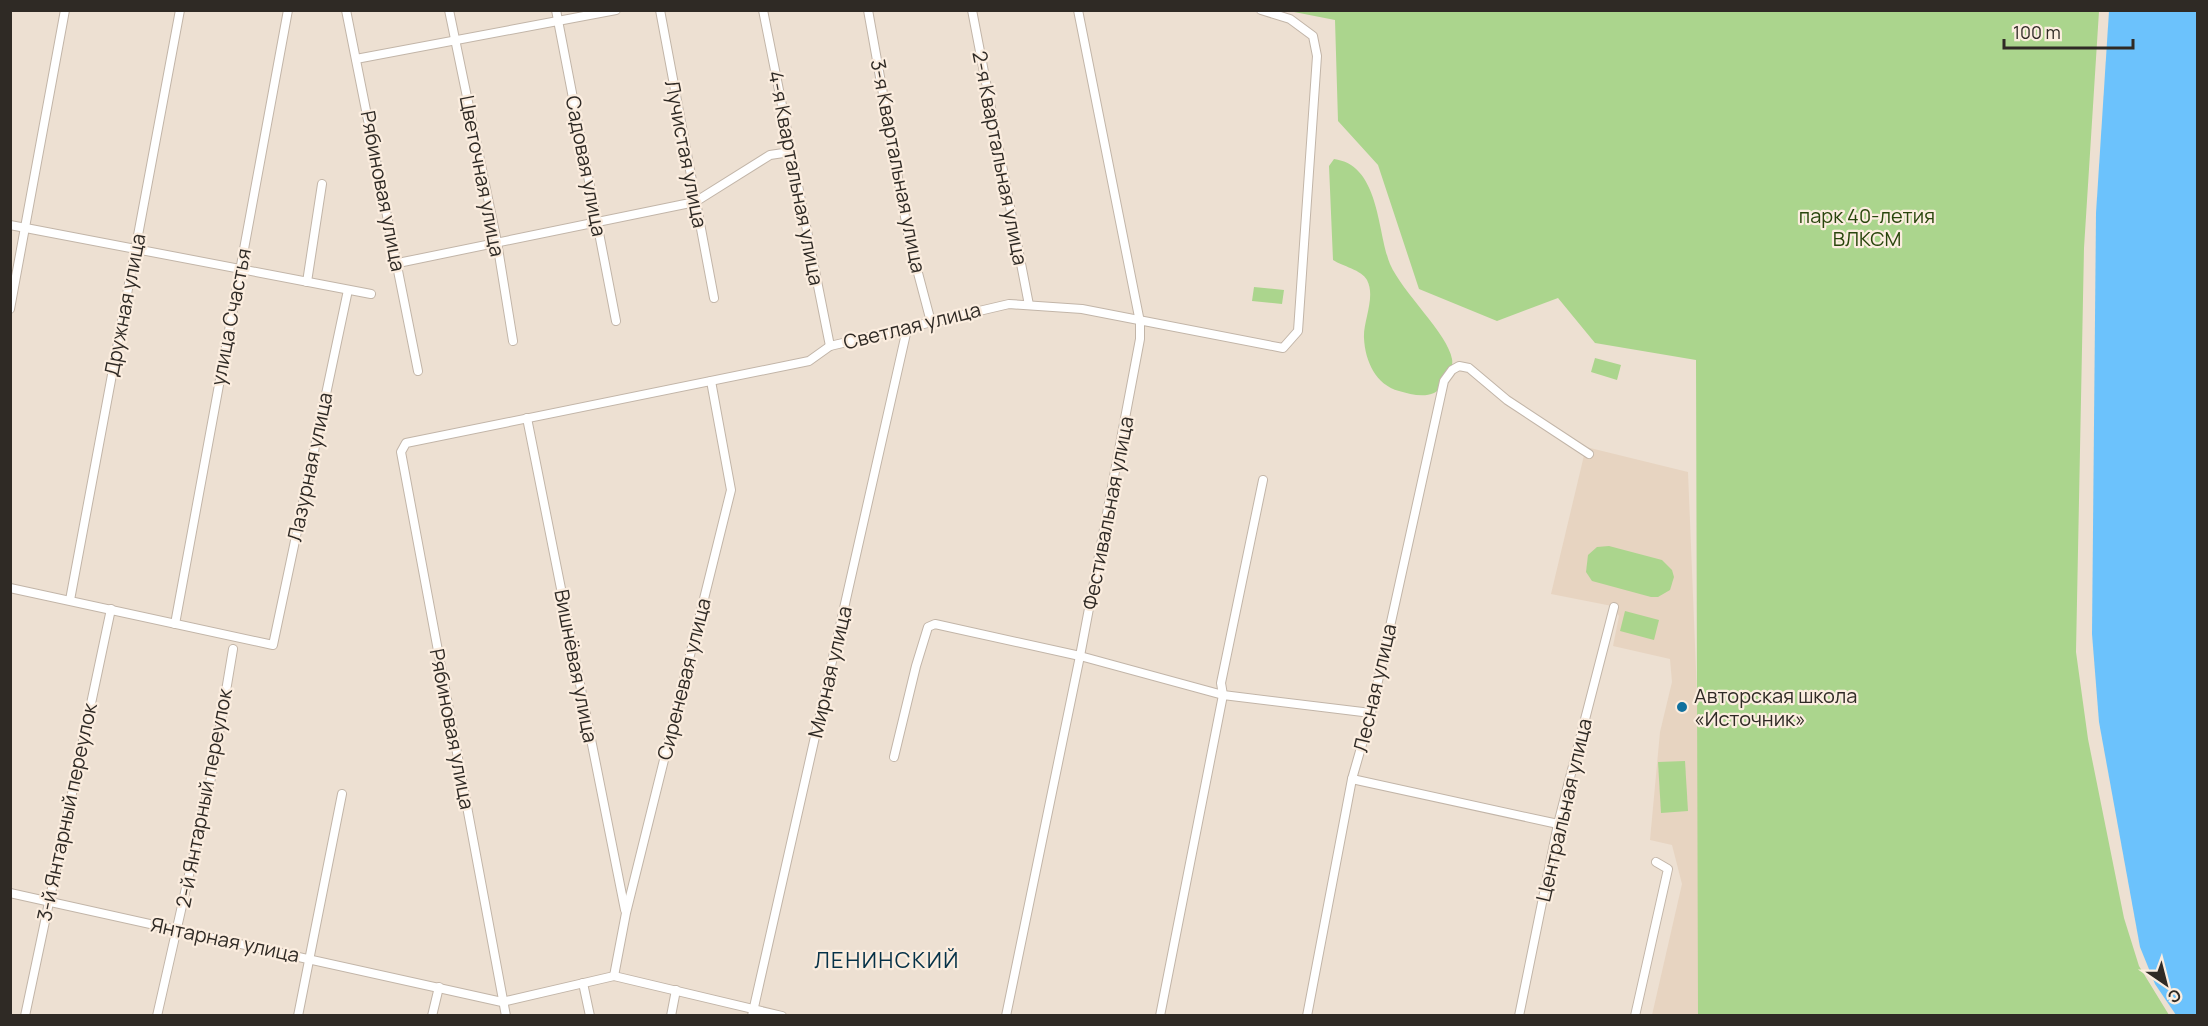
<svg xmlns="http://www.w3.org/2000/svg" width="2208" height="1026" viewBox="0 0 2208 1026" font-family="Manrope,sans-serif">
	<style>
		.built { fill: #e7d4c1 }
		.green { fill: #abd58d }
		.water { fill: #6cc2fc }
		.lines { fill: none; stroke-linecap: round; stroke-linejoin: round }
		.minor-casing { stroke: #c2b5a8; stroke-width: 10 }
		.minor { stroke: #fff; stroke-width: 8 }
		.poi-dot { fill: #10709e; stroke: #fbeddf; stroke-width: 2 }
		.labels { text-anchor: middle; stroke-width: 4.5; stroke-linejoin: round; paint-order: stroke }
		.street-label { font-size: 20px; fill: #2f2a25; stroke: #fbeddf }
		.park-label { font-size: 20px; fill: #28450c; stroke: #fbeddf }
		.poi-label { font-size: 20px; fill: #2f2a25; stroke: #fbeddf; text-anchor: start }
		.quarter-label { font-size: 22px; letter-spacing: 1.5px; fill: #053147; stroke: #fbeddf }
	</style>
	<rect width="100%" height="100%" fill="#ede0d2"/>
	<path class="built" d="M1586 447 1688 472 1710 1015H1652L1682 884 1672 845 1650 840 1660 732 1672 682 1670 659 1613 646 1619 616 1612 606 1551 594Z"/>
	<g class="green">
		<path d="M1289 11H2099L2084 248 2076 652 2088 739 2124 918 2139 966 2169 1015H1698L1696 360 1595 343 1558 298 1497 321 1419 289 1378 165 1338 121 1335 20Z"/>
		<path d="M1334 159C1380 165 1377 232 1390 264 1402 292 1448 334 1452 359 1454 370 1445 388 1434 393 1423 398 1410 394 1399 391 1376 385 1365 361 1364 338 1363 321 1376 297 1367 280 1362 270 1342 266 1333 260L1329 166Z"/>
		<path d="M1254 287 1284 290 1282 304 1252 301Z"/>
		<path d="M1595 358 1621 365 1617 380 1591 372Z"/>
		<path d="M1609 546 1662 560 1672 570 1674 577 1670 590 1658 597H1651L1592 581 1586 572 1588 555 1597 547Z"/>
		<path d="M1625 611 1659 620 1654 640 1620 631Z"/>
		<path d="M1685 761 1688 811 1661 813 1658 762Z"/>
	</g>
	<path class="water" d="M2109 11H2197V1015H2176L2155 984 2140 947 2099 722 2092 634 2096 213Z"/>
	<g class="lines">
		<g class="minor-casing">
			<g id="minor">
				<path d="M346 10 418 371"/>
				<path d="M449 10 497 242 513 341"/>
				<path d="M556 10 616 321"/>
				<path d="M660 10 714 298"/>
				<path d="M763 10 830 346"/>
				<path d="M868 10 909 239 931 322"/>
				<path d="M972 10 1029 305"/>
				<path d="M356 59 616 10"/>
				<path d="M10 225 371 294"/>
				<path d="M398 263 695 202 770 155 790 152"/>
				<path d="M307 282 322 184"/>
				<path d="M10 309 65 10"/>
				<path d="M527 418 625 910"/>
				<path d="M10 588 273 645 348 290"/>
				<path d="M70 600 180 10"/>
				<path d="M175 624 288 10"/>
				<path d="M894 757 916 666 928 627 935 624 1080 656 1223 695 1371 713"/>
				<path d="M1352 779 1558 824"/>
				<path d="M10 893 502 1002 614 976 782 1016"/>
				<path d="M614 976 626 913 731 490 711 381"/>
				<path d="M583 983 590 1016"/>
				<path d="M25 1016 111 609"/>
				<path d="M157 1016 213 769 233 649"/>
				<path d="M298 1016 342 794"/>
				<path d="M432 1016 439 987"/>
				<path d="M506 1016 401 452 406 443 809 361 830 346 1009 304 1082 309 1283 348 1298 331 1317 56 1313 36 1290 19 1261 10"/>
				<path d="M671 1016 676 990"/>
				<path d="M752 1016 907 329"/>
				<path d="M1006 1016 1080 656 1140 339V322L1078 10"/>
				<path d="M1160 1016 1223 695 1221 683 1263 480"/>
				<path d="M1307 1016 1352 779 1371 713 1444 381 1452 370 1459 366 1469 368 1507 400 1589 454"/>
				<path d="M1519 1016 1558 824 1614 607"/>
				<path d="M1635 1016 1668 869 1656 862"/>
			</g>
		</g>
		<use href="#minor" class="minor"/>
	</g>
	<circle class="poi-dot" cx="1682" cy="707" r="6"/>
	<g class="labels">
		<g class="street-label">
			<text transform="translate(686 154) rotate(79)" y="7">Лучистая улица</text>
			<text transform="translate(1000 158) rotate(79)" y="7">2-я Квартальная улица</text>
			<text transform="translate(586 166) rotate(79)" y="7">Садовая улица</text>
			<text transform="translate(898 166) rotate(79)" y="7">3-я Квартальная улица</text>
			<text transform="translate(482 176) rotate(79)" y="7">Цветочная улица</text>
			<text transform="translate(796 178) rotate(79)" y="7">4-я Квартальная улица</text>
			<text transform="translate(383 191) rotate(79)" y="7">Рябиновая улица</text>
			<text transform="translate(125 305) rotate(-79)" y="7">Дружная улица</text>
			<text transform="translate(231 317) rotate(-79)" y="7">улица Счастья</text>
			<text transform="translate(912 326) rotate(-14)" y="7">Светлая улица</text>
			<text transform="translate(310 467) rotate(-78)" y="7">Лазурная улица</text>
			<text transform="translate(1108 513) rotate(-79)" y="7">Фестивальная улица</text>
			<text transform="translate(576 666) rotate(79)" y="7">Вишнёвая улица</text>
			<text transform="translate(830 672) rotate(-77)" y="7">Мирная улица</text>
			<text transform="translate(684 679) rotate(-76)" y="7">Сиреневая улица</text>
			<text transform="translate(1375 688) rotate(-77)" y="7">Лесная улица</text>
			<text transform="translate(452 729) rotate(79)" y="7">Рябиновая улица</text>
			<text transform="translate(204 798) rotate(-79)" y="7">2-й Янтарный переулок</text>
			<text transform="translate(1564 810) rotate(-77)" y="7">Центральная улица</text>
			<text transform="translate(67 812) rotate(-78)" y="7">3-й Янтарный переулок</text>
			<text transform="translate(225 940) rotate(12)" y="7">Янтарная улица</text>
		</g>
		<g class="park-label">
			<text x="1867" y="223">парк 40-летия<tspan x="1867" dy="23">ВЛКСМ</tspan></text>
		</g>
		<g class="poi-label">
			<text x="1694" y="703">Авторская школа<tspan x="1694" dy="23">«Источник»</tspan></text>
		</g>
		<g class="quarter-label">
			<text x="887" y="968">ЛЕНИНСКИЙ</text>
		</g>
	</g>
	<rect width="2208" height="1026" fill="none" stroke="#2f2a25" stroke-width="24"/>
	<g transform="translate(2166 984) rotate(145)" stroke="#fbeddf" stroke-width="4.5" paint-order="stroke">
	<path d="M0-4.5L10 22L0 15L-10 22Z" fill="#2f2a25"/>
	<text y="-9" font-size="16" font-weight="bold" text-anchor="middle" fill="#2f2a25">С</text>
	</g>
	<path d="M2004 39v9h129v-9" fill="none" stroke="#2f2a25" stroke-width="3"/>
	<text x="2013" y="39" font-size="18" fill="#2f2a25" stroke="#fbeddf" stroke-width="4.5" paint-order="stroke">100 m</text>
</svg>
